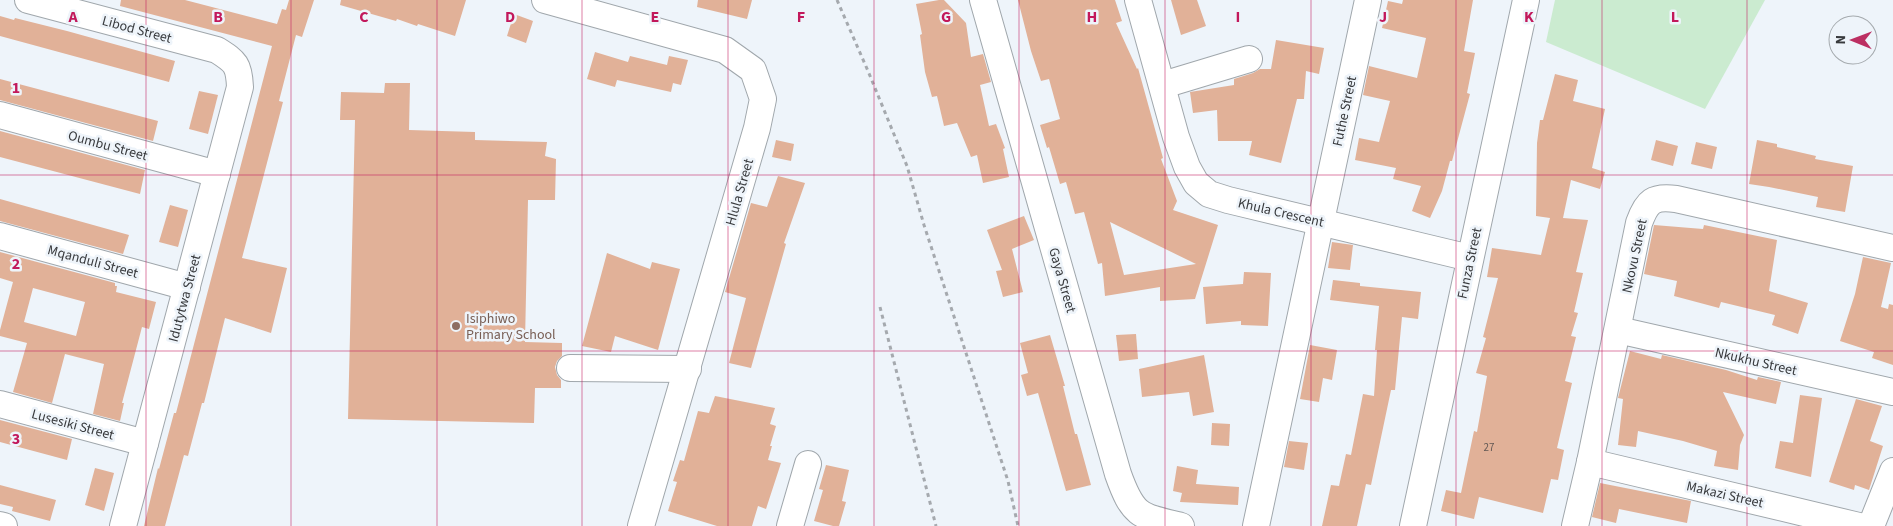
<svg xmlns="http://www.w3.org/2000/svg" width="1893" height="526" viewBox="0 0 1893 526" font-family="'Source Sans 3',sans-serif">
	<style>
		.green { fill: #cbebd0 }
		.building { fill: #e1b198; fill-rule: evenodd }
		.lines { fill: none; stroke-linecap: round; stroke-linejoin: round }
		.minor-casing { stroke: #a0a7ac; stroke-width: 28 }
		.path { stroke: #a5a9ae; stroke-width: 3; stroke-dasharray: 4 4; stroke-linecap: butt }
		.minor { stroke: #fff; stroke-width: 26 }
		.grid { fill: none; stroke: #c2185b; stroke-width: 1; stroke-opacity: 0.55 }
		.education-dot { fill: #8d6e63; stroke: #eef4fa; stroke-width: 2 }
		.labels { text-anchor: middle; stroke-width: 5; stroke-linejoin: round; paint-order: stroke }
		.number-label { font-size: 11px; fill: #625854 }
		.street-label { font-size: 14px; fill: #383a3d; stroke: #eef4fa }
		.education-label { font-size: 14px; fill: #785e54; stroke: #eef4fa; text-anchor: start }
		.grid-label { font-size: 16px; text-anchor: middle; font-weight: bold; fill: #c2185b; stroke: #eef4fa; stroke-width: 5; stroke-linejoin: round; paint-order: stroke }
	</style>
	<rect width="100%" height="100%" fill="#eef4fa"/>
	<path class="green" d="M1555 0H1765L1705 109 1546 42Z"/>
	<g class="building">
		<path d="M121 0H185L277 24 282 9 286 10 289 0H314L302 37 296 35 279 101 283 102 242 258 287 268 271 333 225 318 204 403H202L188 456 184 455 165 526H144L158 468 159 469 174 413H176L272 46 120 6Z"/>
		<path d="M341 0H466L455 36 418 24 417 26 397 19 396 21 340 5Z"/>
		<path d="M698 0H752L747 19 697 7Z"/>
		<path d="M939 0H944L966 23 971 57 983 54 991 82 980 85 989 126 996 124 1005 148 1003 149 1009 177 983 183 977 155 971 157 957 123 944 126 937 96 932 97 925 72 920 35 922 34 916 4Z"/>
		<path d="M1018 0H1115L1122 21 1116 23 1137 69 1138 68 1163 158 1161 159 1177 201 1173 210 1218 225 1195 299 1160 301V287L1105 296 1102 263 1098 264 1084 212 1075 214 1066 182 1060 184 1049 147 1047 148 1040 125 1060 119 1049 79 1041 81 1031 51ZM1110 222 1196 264 1124 275Z"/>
		<path d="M1171 0H1197L1206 26 1181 35Z"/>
		<path d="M1403 0H1473L1464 51 1475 53 1467 93 1470 94 1452 161H1450L1442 191 1430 218 1412 211 1421 186 1393 179 1396 168 1355 160 1359 138 1379 142 1390 101 1363 95 1369 66 1417 78 1426 38 1382 28 1388 1 1402 4Z"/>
		<path d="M514 14 533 21 526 43 507 36Z"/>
		<path d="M0 16 14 20 15 18 67 31 175 61 169 82 0 36Z"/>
		<path d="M1276 40 1324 48 1319 74 1306 71 1304 99H1297L1281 163 1249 155 1252 141H1218L1217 110 1193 113 1190 92 1234 85V79L1253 73 1260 69H1271Z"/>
		<path d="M595 52 628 62 630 56 667 65 669 56 688 60 681 85 673 83 671 92 617 80 615 87 587 79Z"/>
		<path d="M1555 74 1578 80 1573 101 1605 109 1592 168 1605 172 1600 189 1571 180 1563 218 1588 220 1576 272 1583 273 1574 312 1578 313 1571 336 1576 337 1565 381 1572 383 1557 448 1564 450 1558 480 1551 479 1543 513 1479 497 1474 519 1441 511 1446 490 1461 493 1474 431 1477 432 1487 376 1476 373 1486 338 1483 337 1498 278 1487 277 1492 248 1541 255 1550 218 1536 216 1537 143 1540 120H1543Z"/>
		<path d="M0 79 158 121 153 141 0 100Z"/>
		<path d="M385 83H410L409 130 475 132V140L547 142 545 156 556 159 555 200H528L525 342 562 343V356L557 361 555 367 557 375 561 380V388H535L534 423 348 419 355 120H340L341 92 384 93Z"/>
		<path d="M199 91 218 95 208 134 189 129Z"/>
		<path d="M0 131 145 170 140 194 0 157Z"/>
		<path d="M776 140 794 144 791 161 772 157Z"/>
		<path d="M1656 140 1678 146 1673 166 1651 160Z"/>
		<path d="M1757 140 1777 144V147L1816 156 1815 159 1853 166 1845 212 1816 207 1818 197 1769 187 1749 184Z"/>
		<path d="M1696 142 1717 147 1712 169 1691 164Z"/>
		<path d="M778 176 805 183 784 243 786 244 751 368 729 363 746 298 725 292 751 203 767 207Z"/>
		<path d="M0 199 129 235 123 254 0 221Z"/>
		<path d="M170 205 188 210 178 247 159 242Z"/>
		<path d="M1024 216 1034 240 1012 249 1023 292 1003 297 996 271 1002 270 987 230Z"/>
		<path d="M1654 225 1703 229 1704 225 1777 240 1769 291 1808 303 1798 334 1772 325 1775 315 1721 302 1719 308 1674 296 1677 281 1644 274Z"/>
		<path d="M1332 242 1353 245 1350 270 1328 268Z"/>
		<path d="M0 252 115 283V286H117L116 292 156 302 149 329 142 327 122 403H124L120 421 93 414 104 364 65 354 52 403 13 392 27 343 0 336V330L13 282 0 278ZM33 288 85 302 76 336 24 322Z"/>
		<path d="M607 253 650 269 652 262 680 269 658 350 615 336 611 352 582 346Z"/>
		<path d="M1863 257 1891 263 1881 307 1888 309 1889 304 1893 305V365L1872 358 1874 352 1840 341 1855 294Z"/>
		<path d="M1244 272 1271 273 1268 326 1241 325V321L1206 324 1203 287 1243 284Z"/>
		<path d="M1333 280 1360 283V286L1421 292 1418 319 1402 317 1395 390H1391L1371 485 1366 484 1357 526H1322L1331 485 1339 486 1346 454 1351 455 1363 394 1374 396 1377 350H1375L1379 306 1330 300Z"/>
		<path d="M1136 334 1138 359 1119 361 1116 335Z"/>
		<path d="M1050 335 1065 386H1063L1075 434H1077L1091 485 1066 491 1038 393 1027 396 1021 375 1028 373 1020 343Z"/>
		<path d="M1310 345 1337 350 1332 380 1323 378 1319 402 1300 399Z"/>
		<path d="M1630 351 1661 359 1662 355 1726 370 1757 380 1758 377 1781 382 1776 404 1723 392 1744 435 1740 445 1738 470 1714 466 1717 451 1683 441 1638 431 1636 447 1618 445 1623 399 1618 398Z"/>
		<path d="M1204 355 1214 412 1193 416 1189 392 1142 397 1139 369Z"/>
		<path d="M1800 395 1822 398 1811 477 1775 468 1780 441 1793 443Z"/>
		<path d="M715 396 775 408 770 424 776 426 770 446H772L768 460 781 463 766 509 758 506 752 526H717L668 511 677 482 673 481 680 460 684 461 698 411 709 413Z"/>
		<path d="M1856 399 1882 406 1870 441 1883 446 1869 490 1855 485 1854 490 1829 482Z"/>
		<path d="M0 420 72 439 67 460 0 442Z"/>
		<path d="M1212 423 1230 424 1229 446 1211 445Z"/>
		<path d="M1289 441 1308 443 1304 470 1284 467Z"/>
		<path d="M826 465 849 470 842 501 846 502 839 526H833L814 521 823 490 819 489Z"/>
		<path d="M1177 466 1198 470 1196 484 1239 487 1238 505 1180 502 1182 493 1173 491Z"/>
		<path d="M95 468 114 473 104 511 85 505Z"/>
		<path d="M1600 483 1691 501 1687 523 1619 509 1616 523 1592 517Z"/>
		<path d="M0 485 56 500 50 521 12 511 13 507 0 504Z"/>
	</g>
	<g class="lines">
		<g class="minor-casing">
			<g id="minor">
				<path d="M28 0 217 50C236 62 239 65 240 87L123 526"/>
				<path d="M545 0 725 50 753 70 763 99 757 128 641 526"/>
				<path d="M983 0 1118 474C1133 516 1139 516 1181 526"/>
				<path d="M1138 0 1176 137 1187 167 1196 183 1209 194 1228 200 1470 258"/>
				<path d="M1163 85 1249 59"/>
				<path d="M0 115 217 174"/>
				<path d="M0 236 187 287"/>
				<path d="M1618 330 1893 392"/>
				<path d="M570 368 688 369"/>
				<path d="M0 404 145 443"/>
				<path d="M1590 462 1859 526"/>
				<path d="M0 525 4 526"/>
				<path d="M790 526 808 464"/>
				<path d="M1256 526 1368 0"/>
				<path d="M1413 526 1526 0"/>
				<path d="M1575 526 1590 462 1639 223C1647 201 1653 196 1676 199L1893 248"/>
				<path d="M1871 526 1893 471"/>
			</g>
		</g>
		<g class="path">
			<path d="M837 0 868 71 907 166 924 225 1008 481 1018 526"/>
			<path d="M880 307 936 526"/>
		</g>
		<use href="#minor" class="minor"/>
	</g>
	<path class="grid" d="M146 0V526M291 0V526M437 0V526M582 0V526M728 0V526M874 0V526M1019 0V526M1165 0V526M1311 0V526M1456 0V526M1602 0V526M1747 0V526M0 175H1893M0 351H1893"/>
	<circle class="education-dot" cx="456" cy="326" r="5"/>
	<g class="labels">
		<g class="number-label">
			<text x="1489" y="451">27</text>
		</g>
		<g class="street-label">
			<text transform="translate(137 29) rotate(15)" y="5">Libod Street</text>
			<text transform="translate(1344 111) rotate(-78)" y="5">Futhe Street</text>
			<text transform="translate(108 145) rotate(15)" y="5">Oumbu Street</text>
			<text transform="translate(739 192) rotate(-74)" y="5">Hlula Street</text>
			<text transform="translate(1281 212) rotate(13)" y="5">Khula Crescent</text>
			<text transform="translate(1634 256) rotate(-78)" y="5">Nkovu Street</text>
			<text transform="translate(93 261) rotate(15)" y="5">Mqanduli Street</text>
			<text transform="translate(1469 263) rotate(-78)" y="5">Funza Street</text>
			<text transform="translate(1063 280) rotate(74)" y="5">Gaya Street</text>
			<text transform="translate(184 298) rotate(-75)" y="5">Idutytwa Street</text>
			<text transform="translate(1756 361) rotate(13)" y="5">Nkukhu Street</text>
			<text transform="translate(73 424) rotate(15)" y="5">Lusesiki Street</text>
			<text transform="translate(1725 494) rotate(13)" y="5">Makazi Street</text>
		</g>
		<g class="education-label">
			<text x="466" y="323">Isiphiwo<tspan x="466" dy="16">Primary School</tspan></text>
		</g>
	</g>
	<g class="grid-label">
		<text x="73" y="22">A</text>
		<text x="218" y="22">B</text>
		<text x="364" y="22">C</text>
		<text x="510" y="22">D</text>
		<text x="655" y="22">E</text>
		<text x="801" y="22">F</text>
		<text x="946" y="22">G</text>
		<text x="1092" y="22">H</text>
		<text x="1238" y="22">I</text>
		<text x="1383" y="22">J</text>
		<text x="1529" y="22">K</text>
		<text x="1675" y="22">L</text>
		<text x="16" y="93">1</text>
		<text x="16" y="269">2</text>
		<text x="16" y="444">3</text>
	</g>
	<g transform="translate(1853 40) rotate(271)"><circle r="24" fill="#eef4fa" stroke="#a5aaae"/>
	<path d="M0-4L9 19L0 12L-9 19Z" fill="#bc2f62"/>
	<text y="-8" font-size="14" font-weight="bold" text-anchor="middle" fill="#383a3d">N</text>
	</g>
</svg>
